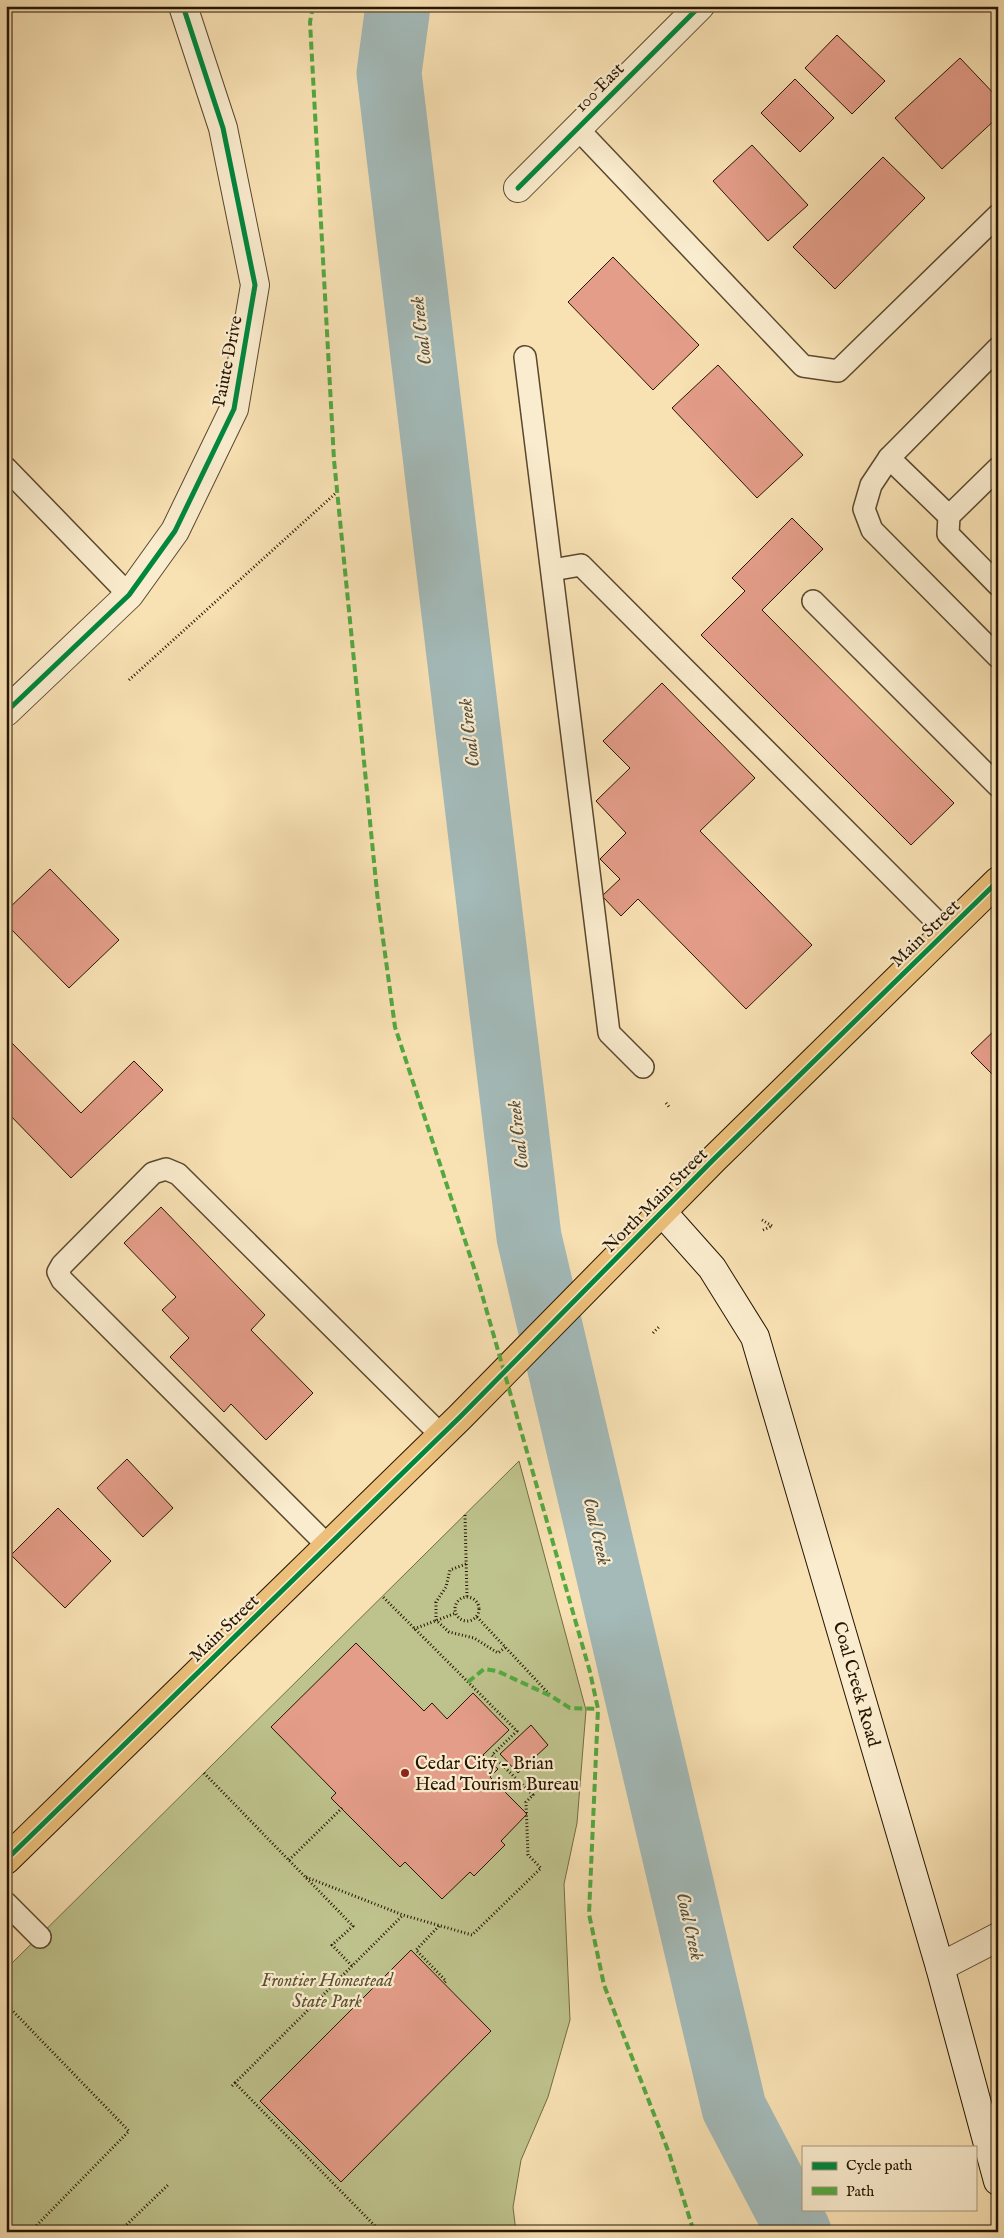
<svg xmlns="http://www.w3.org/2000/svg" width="1004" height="2238" viewBox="0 0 1004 2238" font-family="'IM FELL English',serif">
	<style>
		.green { fill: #bec28c; stroke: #726c46 }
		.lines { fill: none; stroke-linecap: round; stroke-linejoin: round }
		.river { stroke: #a3bab9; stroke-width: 65 }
		.building { fill: #e49d89; stroke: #261501 }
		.service-casing { stroke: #5a482e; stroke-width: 24 }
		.minor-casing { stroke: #5a482e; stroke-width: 30 }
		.secondary-casing { stroke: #261501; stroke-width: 30 }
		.primary-casing { stroke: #261501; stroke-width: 30 }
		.path { stroke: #261501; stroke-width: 3; stroke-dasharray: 1 2.5; stroke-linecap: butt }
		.service { stroke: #faecce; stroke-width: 21 }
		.minor { stroke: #faecce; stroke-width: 28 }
		.secondary { stroke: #faecce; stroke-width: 28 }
		.primary { stroke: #ecc07a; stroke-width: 28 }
		.quiet { stroke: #53a940; stroke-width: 4; stroke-dasharray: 8 4; stroke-linecap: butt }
		.cycleway-casing { stroke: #faecce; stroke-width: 8 }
		.cycleway { stroke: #00873e; stroke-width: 5 }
		.poi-dot { fill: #8f2418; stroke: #faecce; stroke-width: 2 }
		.labels { text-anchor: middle; stroke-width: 4.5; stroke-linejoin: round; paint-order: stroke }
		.street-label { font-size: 18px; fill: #261501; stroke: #faecce }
		.poi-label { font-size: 18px; fill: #261501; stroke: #faecce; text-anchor: start }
		.park-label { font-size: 18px; font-style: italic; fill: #5b5232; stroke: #faecce }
		.water-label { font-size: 19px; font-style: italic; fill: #524f41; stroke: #faecce }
	</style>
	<rect width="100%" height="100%" fill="#f8e1b3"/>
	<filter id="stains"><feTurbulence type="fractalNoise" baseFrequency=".004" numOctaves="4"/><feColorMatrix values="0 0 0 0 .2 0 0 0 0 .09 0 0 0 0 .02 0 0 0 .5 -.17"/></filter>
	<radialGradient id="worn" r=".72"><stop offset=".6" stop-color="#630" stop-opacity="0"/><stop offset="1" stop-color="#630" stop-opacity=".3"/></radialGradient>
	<path class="green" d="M519 1461 586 1710 577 1823 564 1884 570 2020 548 2097 521 2160 513 2207 516 2232H6V1969Z"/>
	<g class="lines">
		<path class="river" d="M398 6 389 73 529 1237 734 2108 799 2232"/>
	</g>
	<g class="building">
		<path d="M837 35 885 81 852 114 805 68Z"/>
		<path d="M960 58 998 98V117L942 169 895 118Z"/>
		<path d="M795 79 834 118 800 152 761 113Z"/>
		<path d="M752 145 808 205 768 241 713 181Z"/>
		<path d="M883 157 925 198 835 289 793 247Z"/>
		<path d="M613 257 699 345 653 390 568 302Z"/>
		<path d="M718 365 803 455 757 498 672 408Z"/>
		<path d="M792 518 823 549 762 610 954 803 911 845 701 635 745 591 732 578Z"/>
		<path d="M662 683 755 778 700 831 812 945 746 1009 638 899 621 916 602 896 620 879 600 859 626 833 596 801 630 768 603 741Z"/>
		<path d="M50 869 119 940 69 988 6 924V911Z"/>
		<path d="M998 1027V1080L971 1053Z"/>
		<path d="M6 1037 81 1113 134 1061 163 1090 71 1178 6 1111Z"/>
		<path d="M161 1207 265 1315 251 1330 313 1393 266 1440 231 1404 224 1412 170 1357 189 1338 162 1310 176 1297 124 1243Z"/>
		<path d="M127 1459 173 1508 143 1537 97 1488Z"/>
		<path d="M58 1508 111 1561 65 1608 11 1555Z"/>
		<path d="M356 1643 424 1711 432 1703 447 1719 473 1693 509 1730 483 1755 498 1769 490 1777 527 1814 501 1841 505 1845 474 1876 470 1872 442 1899 405 1862 400 1867 331 1798 336 1793 271 1727Z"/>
		<path d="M531 1725 548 1745 518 1773 500 1754Z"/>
		<path d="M411 1950 491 2031 341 2182 260 2101Z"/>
	</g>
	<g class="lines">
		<g class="service-casing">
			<g id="service">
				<path d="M577 128 803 366 838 371 998 215"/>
				<path d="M525 357 609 1033 643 1067"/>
				<path d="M889 458 998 348"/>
				<path d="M6 468 129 595"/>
				<path d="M998 468 949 516 948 534 998 585"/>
				<path d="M949 516 889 458 871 485 864 509 872 530 998 657"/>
				<path d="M552 570 581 565 946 931"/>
				<path d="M813 601 998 786"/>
				<path d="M328 1546 62 1280 58 1272 62 1265 153 1173 166 1169 178 1174 441 1435"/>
				<path d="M6 1903 40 1937"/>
			</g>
		</g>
		<g class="minor-casing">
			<g id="minor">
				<path d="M518 188 700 6"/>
				<path d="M6 712 129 595 175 531 234 409 255 285 223 128 183 6"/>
				<path d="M940 1967 998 1937"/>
			</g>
		</g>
		<g class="secondary-casing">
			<path id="secondary" d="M663 1213 712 1268 755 1337 940 1967 998 2181"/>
		</g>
		<g class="primary-casing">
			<path id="primary" d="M6 1860 460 1417 713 1160 998 881"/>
		</g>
		<g class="path">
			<path d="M129 680 337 492"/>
			<path d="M666 1103 670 1108"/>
			<path d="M762 1220 772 1226"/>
			<path d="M763 1230 772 1226"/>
			<path d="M653 1333 659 1327"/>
			<path d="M465 1515 467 1597"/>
			<path d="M466 1564 450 1570 446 1587 436 1602V1620L449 1632 474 1638 498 1653 506 1647"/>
			<circle cx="467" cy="1609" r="12"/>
			<path d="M477 1617 551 1696"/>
			<path d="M414 1629 456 1613"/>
			<path d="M204 1773 353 1926 332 1945 352 1966"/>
			<path d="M289 1860 342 1808"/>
			<path d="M306 1877 403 1915 472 1935 541 1868 528 1855 526 1802 533 1795 492 1755 517 1731 383 1597"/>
			<path d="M439 1926 416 1950 446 1981 444 1983"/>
			<path d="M6 2004 129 2131 30 2232"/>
			<path d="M235 2083 403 1915"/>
			<path d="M232 2086 235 2083 381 2232"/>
			<path d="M119 2232 169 2184"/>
		</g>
		<use href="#service" class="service"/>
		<use href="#minor" class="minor"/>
		<use href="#secondary" class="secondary"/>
		<use href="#primary" class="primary"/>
		<g class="quiet">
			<path d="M313 6 310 22 334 460 378 902 395 1027 477 1277 590 1672 598 1709 589 1914 604 1985 669 2153 694 2232"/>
			<path d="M468 1682 484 1669 497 1671 551 1696 570 1708 598 1709"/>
		</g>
		<g class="cycleway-casing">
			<g id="cycleway">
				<path d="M518 188 700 6"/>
				<path d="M6 712 129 595 175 531 234 409 255 285 223 128 183 6"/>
				<path d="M6 1860 460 1417 713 1160 998 881"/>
			</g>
		</g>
		<use href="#cycleway" class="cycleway"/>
	</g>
	<circle class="poi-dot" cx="405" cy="1773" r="5"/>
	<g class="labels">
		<g class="street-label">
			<text transform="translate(599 87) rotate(-45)" y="6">100 East</text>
			<text transform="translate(227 361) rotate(-79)" y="6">Paiute Drive</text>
			<text transform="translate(925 933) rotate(-44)" y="6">Main Street</text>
			<text transform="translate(655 1200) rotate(-45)" y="6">North Main Street</text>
			<text transform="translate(224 1628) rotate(-44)" y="6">Main Street</text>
			<text transform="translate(857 1684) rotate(74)" y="6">Coal Creek Road</text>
		</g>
		<g class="poi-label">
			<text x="415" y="1769">Cedar City - Brian<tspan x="415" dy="21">Head Tourism Bureau</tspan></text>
		</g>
		<g class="park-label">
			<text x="327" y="1986">Frontier Homestead<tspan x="327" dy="21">State Park</tspan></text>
		</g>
		<g class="water-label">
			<text transform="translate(420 331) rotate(-97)" y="7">Coal Creek</text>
			<text transform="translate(468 733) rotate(-97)" y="7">Coal Creek</text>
			<text transform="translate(517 1135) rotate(-97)" y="7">Coal Creek</text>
			<text transform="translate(598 1531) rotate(77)" y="7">Coal Creek</text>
			<text transform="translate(691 1926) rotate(77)" y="7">Coal Creek</text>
		</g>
	</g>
	<rect width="1004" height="2238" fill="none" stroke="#f8e1b3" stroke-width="25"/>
	<rect x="8" y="8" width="989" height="2223" fill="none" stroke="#261501" stroke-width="2.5"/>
	<rect x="12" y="12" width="979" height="2213" fill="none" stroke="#261501"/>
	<rect x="802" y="2146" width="175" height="65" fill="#faecce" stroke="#a5967c"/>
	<rect x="812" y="2162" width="25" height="8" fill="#00873e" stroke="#a5967c"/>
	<text x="846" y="2170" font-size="15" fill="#261501">Cycle path</text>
	<rect x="812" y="2187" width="25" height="8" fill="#53a940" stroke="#a5967c"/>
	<text x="846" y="2196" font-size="15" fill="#261501">Path</text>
	<rect width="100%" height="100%" filter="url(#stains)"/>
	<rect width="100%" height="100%" fill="url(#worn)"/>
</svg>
